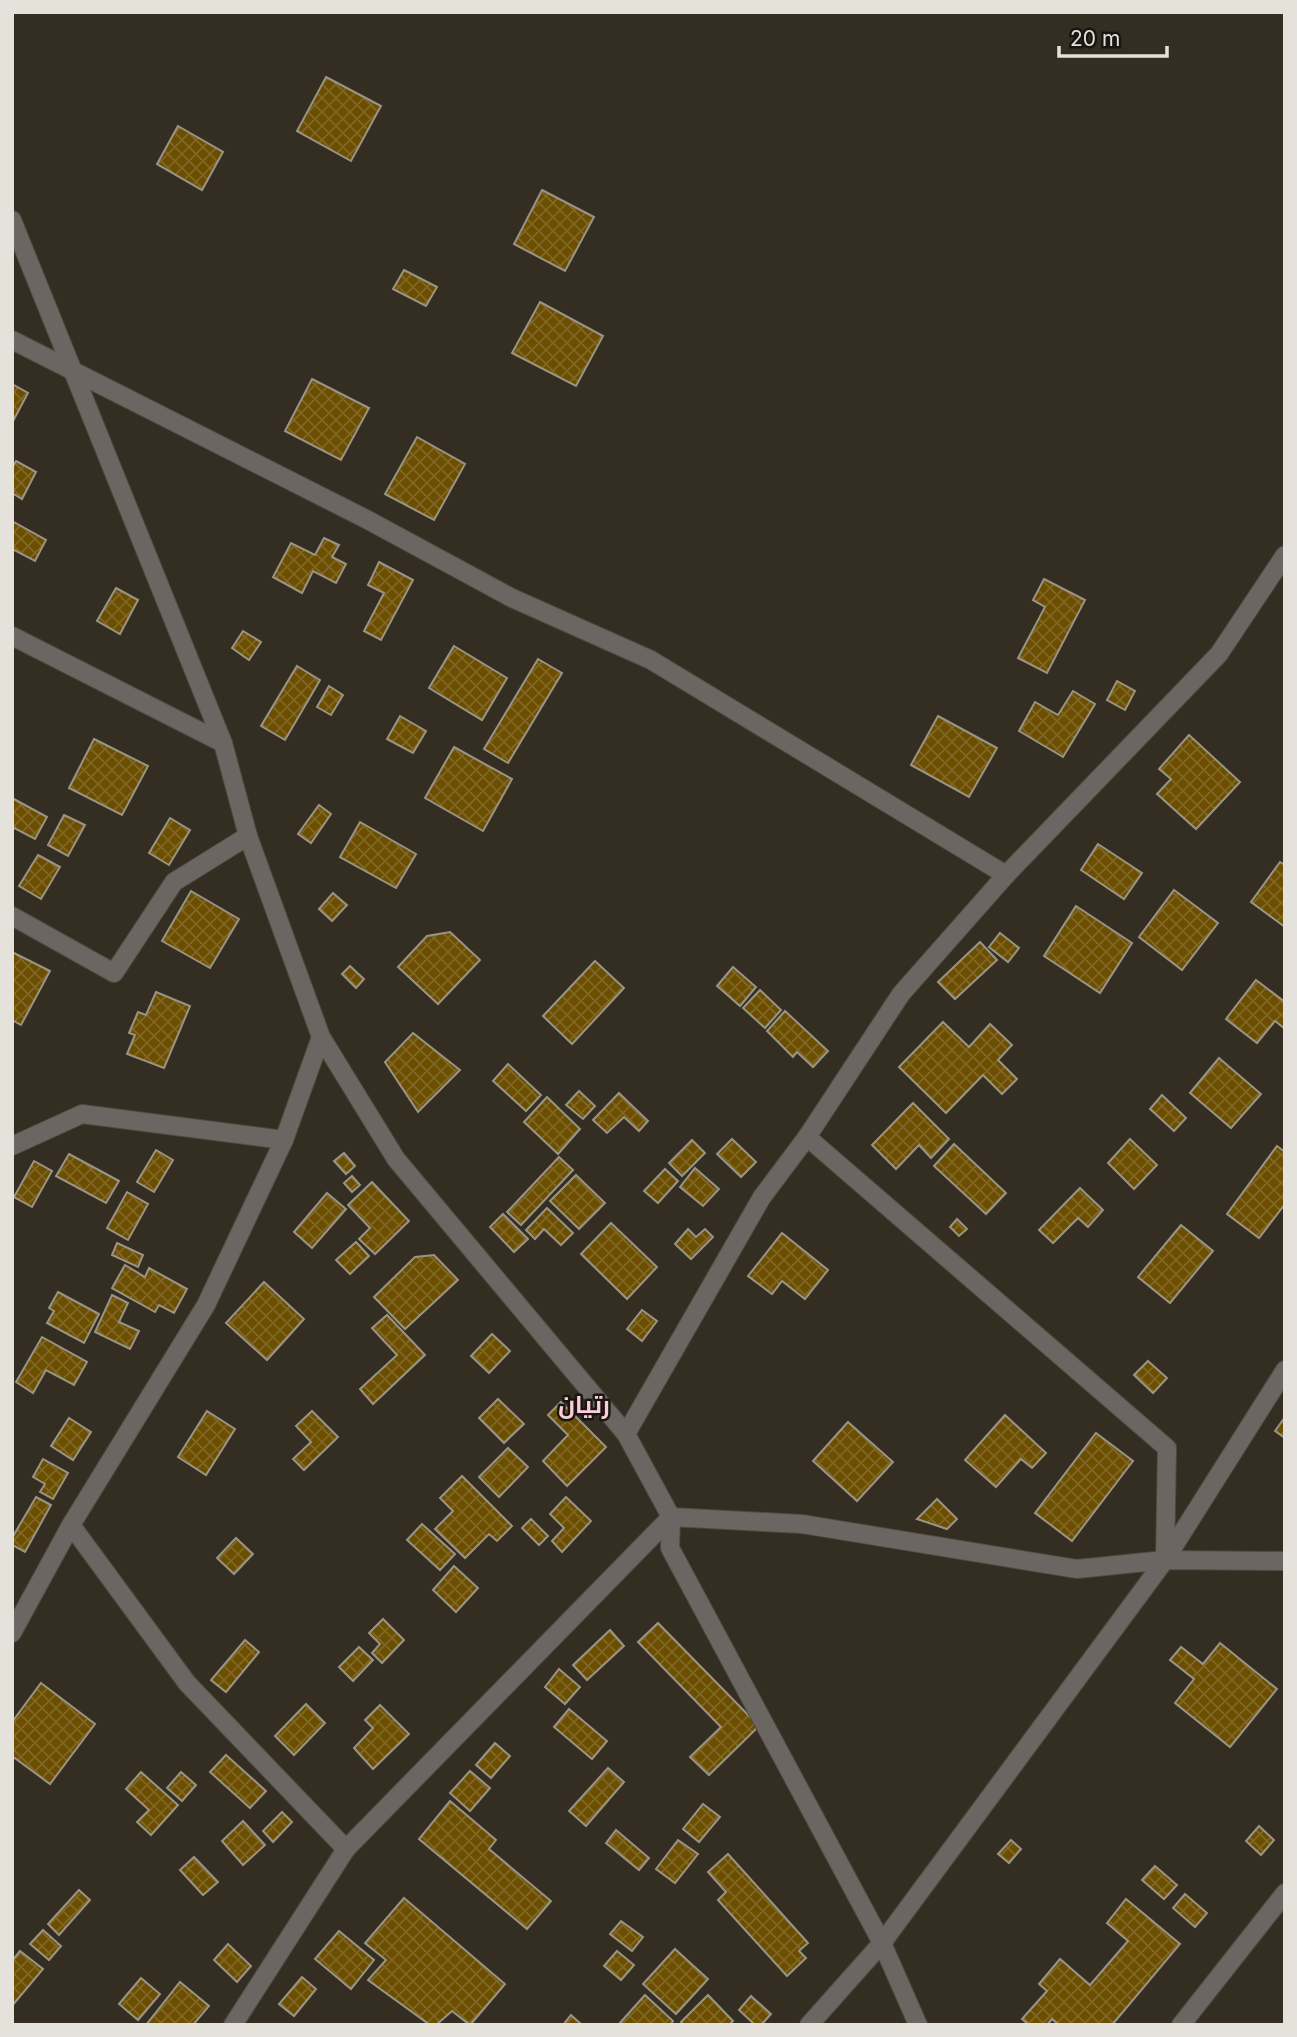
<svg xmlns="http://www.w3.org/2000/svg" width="1297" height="2037" viewBox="0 0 1297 2037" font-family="Inter,Cairo,sans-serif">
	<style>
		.building { fill: url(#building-cross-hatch); stroke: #9a9486; stroke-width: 2 }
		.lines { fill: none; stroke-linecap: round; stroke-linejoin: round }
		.minor-casing { stroke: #4f4a40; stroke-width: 20 }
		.tertiary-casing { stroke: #4f4a40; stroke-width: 20 }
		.minor { stroke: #6b6661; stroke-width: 18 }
		.tertiary { stroke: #6b6661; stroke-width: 18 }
		.labels { text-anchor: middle; stroke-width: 5; stroke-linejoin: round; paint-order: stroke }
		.quarter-label { font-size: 24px; font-weight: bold; fill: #fdcbda; stroke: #181611 }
	</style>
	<defs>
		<pattern id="building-cross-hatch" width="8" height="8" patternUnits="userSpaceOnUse" patternTransform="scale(1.75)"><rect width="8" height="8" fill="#6b4e00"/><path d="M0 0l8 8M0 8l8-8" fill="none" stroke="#806725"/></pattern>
	</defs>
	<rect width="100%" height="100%" fill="#332d22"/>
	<g class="building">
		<path d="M326 77 381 106 351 161 297 131Z"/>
		<path d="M178 126 223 152 202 190 157 164Z"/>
		<path d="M542 190 594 217 565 271 514 244Z"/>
		<path d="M404 270 437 287 426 306 393 289Z"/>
		<path d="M540 302 603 336 576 386 512 353Z"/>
		<path d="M312 379 369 408 341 460 285 431Z"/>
		<path d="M12 384 28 393 12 423Z"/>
		<path d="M417 437 465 464 434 520 385 494Z"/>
		<path d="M16 461 36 472 22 499 12 493V468Z"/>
		<path d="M12 521 46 540 35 561 12 549Z"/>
		<path d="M324 538 339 545 332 557 346 564 336 583 313 571 302 593 273 577 291 543 315 555Z"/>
		<path d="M379 562 413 580 381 640 364 631 384 593 368 585Z"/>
		<path d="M1044 579 1085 600 1047 673 1018 658 1045 607 1033 600Z"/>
		<path d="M116 588 138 600 120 634 97 621Z"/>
		<path d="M243 631 261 642 249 660 232 648Z"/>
		<path d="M454 646 507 678 482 720 429 688Z"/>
		<path d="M538 659 562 673 508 763 484 749Z"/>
		<path d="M297 666 320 680 285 740 261 726Z"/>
		<path d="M1117 681 1135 691 1125 710 1107 700Z"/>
		<path d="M329 686 343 695 331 715 317 707Z"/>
		<path d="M1073 691 1095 704 1063 757 1019 731 1035 702 1058 715Z"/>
		<path d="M400 716 426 731 413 753 387 739Z"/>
		<path d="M938 716 997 748 969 797 911 765Z"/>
		<path d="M1189 735 1240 782 1196 829 1157 794 1171 779 1159 769Z"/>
		<path d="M94 739 148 766 122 815 69 788Z"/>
		<path d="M454 747 512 779 483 831 425 798Z"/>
		<path d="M12 798 47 817 35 839 12 827Z"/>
		<path d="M319 805 331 814 311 843 298 834Z"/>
		<path d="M64 815 85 825 68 856 48 845Z"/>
		<path d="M170 818 190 830 169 865 149 853Z"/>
		<path d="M360 822 416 854 396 888 340 857Z"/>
		<path d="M1098 844 1142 873 1124 899 1081 870Z"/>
		<path d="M38 855 60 867 41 899 19 886Z"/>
		<path d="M1280 862 1285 865V927L1251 902Z"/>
		<path d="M1174 890 1218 923 1182 970 1139 937Z"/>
		<path d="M191 891 239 919 210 968 162 941Z"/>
		<path d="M333 893 347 905 332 921 319 909Z"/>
		<path d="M1076 906 1132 943 1100 993 1044 956Z"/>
		<path d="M450 932 480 960 438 1004 398 967 427 936Z"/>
		<path d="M1000 933 1019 948 1008 962 989 947Z"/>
		<path d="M980 942 997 960 955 999 938 982Z"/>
		<path d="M12 952 50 971 21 1025 12 1020Z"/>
		<path d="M595 961 624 988 572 1044 543 1016Z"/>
		<path d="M350 966 364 979 356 988 342 974Z"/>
		<path d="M733 967 756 987 740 1006 717 986Z"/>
		<path d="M1256 980 1285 1002V1029L1275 1021 1257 1043 1226 1019Z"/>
		<path d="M760 990 781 1010 765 1028 743 1008Z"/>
		<path d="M156 992 190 1006 164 1068 127 1054 135 1035 129 1033 138 1012 146 1015Z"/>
		<path d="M785 1011 828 1051 813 1067 797 1052 793 1057 767 1031Z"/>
		<path d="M943 1022 969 1047 990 1024 1012 1045 998 1060 1017 1079 1002 1094 983 1075 946 1113 899 1067Z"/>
		<path d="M413 1033 460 1070 418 1112 385 1062Z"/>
		<path d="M1219 1058 1261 1094 1231 1128 1190 1093Z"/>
		<path d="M508 1064 541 1095 526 1111 493 1081Z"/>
		<path d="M579 1091 595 1106 583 1119 566 1105Z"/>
		<path d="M619 1093 648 1121 639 1131 624 1117 607 1133 593 1120Z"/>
		<path d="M1162 1095 1186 1118 1174 1131 1150 1109Z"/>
		<path d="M547 1097 580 1129 558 1154 524 1122Z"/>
		<path d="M913 1103 949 1139 931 1158 919 1145 896 1169 872 1145Z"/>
		<path d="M732 1139 756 1162 741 1177 717 1154Z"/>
		<path d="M1130 1139 1157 1165 1134 1189 1108 1163Z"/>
		<path d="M692 1140 705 1153 682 1176 669 1163Z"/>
		<path d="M954 1144 1006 1193 986 1214 934 1166Z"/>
		<path d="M1277 1146 1285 1152V1204L1259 1238 1227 1214Z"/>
		<path d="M156 1150 173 1160 154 1192 137 1182Z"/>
		<path d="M344 1153 355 1166 346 1174 334 1161Z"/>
		<path d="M69 1154 119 1181 106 1203 56 1176Z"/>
		<path d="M559 1157 573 1170 521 1225 507 1212Z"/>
		<path d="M34 1161 52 1171 32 1207 14 1197Z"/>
		<path d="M695 1168 719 1189 703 1206 680 1187Z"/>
		<path d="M665 1169 678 1181 658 1203 644 1191Z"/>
		<path d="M576 1175 605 1203 579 1229 550 1201Z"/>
		<path d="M352 1176 360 1185 352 1192 344 1183Z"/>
		<path d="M372 1182 409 1221 375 1254 359 1239 370 1228 348 1205Z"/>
		<path d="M1080 1188 1103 1210 1088 1227 1078 1218 1053 1243 1039 1230Z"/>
		<path d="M127 1192 148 1204 128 1240 107 1228Z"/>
		<path d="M327 1193 346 1209 312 1248 294 1232Z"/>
		<path d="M547 1208 573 1233 561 1245 544 1229 535 1239 526 1230Z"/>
		<path d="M503 1214 528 1239 514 1252 490 1227Z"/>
		<path d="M957 1219 967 1229 959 1236 950 1227Z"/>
		<path d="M611 1223 657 1267 627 1299 581 1254Z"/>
		<path d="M1181 1225 1213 1251 1170 1303 1138 1277Z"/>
		<path d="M688 1229 696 1237 705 1229 713 1237 691 1259 675 1244Z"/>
		<path d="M782 1233 828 1270 805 1299 782 1281 772 1294 748 1276Z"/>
		<path d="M356 1242 369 1256 350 1274 336 1260Z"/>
		<path d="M117 1243 143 1255 138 1267 112 1255Z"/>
		<path d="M434 1255 458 1280 405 1329 374 1297 415 1257Z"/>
		<path d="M125 1265 145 1277 149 1268 187 1289 174 1313 159 1305 155 1312 112 1288Z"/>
		<path d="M264 1282 304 1319 267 1360 226 1323Z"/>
		<path d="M58 1292 99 1314 84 1343 47 1323 54 1311 49 1308Z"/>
		<path d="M112 1295 128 1303 119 1322 139 1331 130 1349 95 1332Z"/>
		<path d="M642 1310 657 1321 642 1341 627 1329Z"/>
		<path d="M387 1315 425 1355 373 1404 360 1389 397 1355 372 1328Z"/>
		<path d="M492 1334 510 1351 489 1373 471 1356Z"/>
		<path d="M42 1337 87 1362 74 1385 46 1370 33 1393 16 1382Z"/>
		<path d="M1148 1361 1167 1378 1153 1393 1134 1375Z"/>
		<path d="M498 1399 524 1424 504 1443 479 1418Z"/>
		<path d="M561 1402 606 1447 567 1486 543 1461 568 1435 548 1415Z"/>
		<path d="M207 1411 235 1429 206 1475 178 1457Z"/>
		<path d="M312 1411 338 1437 304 1470 293 1459 311 1442 296 1426Z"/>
		<path d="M1005 1415 1046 1453 1032 1468 1021 1459 996 1487 965 1460Z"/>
		<path d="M1285 1417V1438L1275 1431Z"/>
		<path d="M69 1418 91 1432 73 1460 51 1446Z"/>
		<path d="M848 1422 893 1462 857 1501 813 1461Z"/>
		<path d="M1096 1433 1133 1461 1072 1541 1035 1513Z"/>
		<path d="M508 1448 528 1467 499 1497 479 1477Z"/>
		<path d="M43 1459 68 1473 53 1499 40 1492 45 1484 33 1477Z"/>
		<path d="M462 1476 512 1526 497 1541 489 1534 465 1558 435 1529 453 1511 440 1498Z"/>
		<path d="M36 1497 51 1505 25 1552 12 1545V1538Z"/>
		<path d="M566 1497 591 1521 562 1552 552 1541 564 1528 550 1514Z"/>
		<path d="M937 1499 957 1519 947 1529 917 1519Z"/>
		<path d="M531 1519 548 1536 539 1545 522 1528Z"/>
		<path d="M422 1524 455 1554 440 1570 407 1540Z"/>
		<path d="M236 1538 253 1554 234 1574 217 1558Z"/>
		<path d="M454 1566 478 1588 456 1612 433 1590Z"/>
		<path d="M383 1619 404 1640 382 1663 372 1653 380 1644 369 1633Z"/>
		<path d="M658 1623 759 1726 709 1775 690 1757 721 1727 638 1642Z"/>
		<path d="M610 1630 624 1646 587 1680 573 1665Z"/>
		<path d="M245 1640 259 1652 226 1692 211 1680Z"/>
		<path d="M1220 1643 1277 1689 1230 1747 1175 1703 1194 1679 1170 1660 1181 1647 1203 1664Z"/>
		<path d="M359 1647 373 1660 353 1681 339 1667Z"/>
		<path d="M559 1669 580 1687 565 1704 545 1687Z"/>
		<path d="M41 1683 95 1724 50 1784 12 1756V1722Z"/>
		<path d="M306 1704 325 1723 294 1755 275 1736Z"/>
		<path d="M380 1705 409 1734 373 1769 354 1748 373 1728 365 1720Z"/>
		<path d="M569 1709 607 1741 592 1759 554 1727Z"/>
		<path d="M495 1743 510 1756 491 1778 476 1765Z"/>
		<path d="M226 1755 266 1791 250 1808 210 1772Z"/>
		<path d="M608 1768 624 1782 586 1826 569 1811Z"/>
		<path d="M470 1771 490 1788 470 1811 450 1793Z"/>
		<path d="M141 1772 178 1805 151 1835 137 1822 149 1810 126 1789Z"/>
		<path d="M181 1772 196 1785 182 1801 167 1788Z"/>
		<path d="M450 1801 496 1840 489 1849 551 1901 527 1929 419 1839Z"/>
		<path d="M703 1804 720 1817 699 1842 683 1829Z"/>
		<path d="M282 1812 292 1822 273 1842 263 1831Z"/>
		<path d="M243 1821 265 1845 243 1865 222 1841Z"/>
		<path d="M1259 1826 1274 1840 1261 1855 1246 1841Z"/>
		<path d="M616 1830 649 1858 639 1870 606 1843Z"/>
		<path d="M678 1840 698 1854 675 1883 656 1869Z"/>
		<path d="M1011 1840 1021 1849 1009 1863 998 1854Z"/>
		<path d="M728 1854 808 1943 799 1951 806 1958 787 1976 718 1900 726 1892 708 1872Z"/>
		<path d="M194 1857 218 1882 203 1895 180 1870Z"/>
		<path d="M1155 1866 1177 1885 1164 1899 1142 1880Z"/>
		<path d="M79 1890 90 1900 59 1935 48 1924Z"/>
		<path d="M1185 1894 1207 1913 1195 1927 1173 1908Z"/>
		<path d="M404 1898 505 1984 470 2025 452 2011 436 2025H430L368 1980 386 1960 365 1943Z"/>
		<path d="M1126 1899 1180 1944 1112 2025H1059L1052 2019 1047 2025H1029L1022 2019 1047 1991 1039 1984 1060 1959 1090 1985 1128 1941 1107 1923Z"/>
		<path d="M621 1921 643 1937 632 1951 610 1934Z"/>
		<path d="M43 1930 61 1946 49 1960 30 1944Z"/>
		<path d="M339 1931 374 1960 351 1989 315 1959Z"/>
		<path d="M228 1944 251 1966 237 1982 214 1960Z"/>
		<path d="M675 1949 708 1979 676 2014 643 1984Z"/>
		<path d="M20 1951 43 1969 12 2006V1961Z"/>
		<path d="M617 1951 634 1965 621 1980 604 1966Z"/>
		<path d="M302 1977 316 1989 294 2016 279 2004Z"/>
		<path d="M141 1978 160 1994 138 2020 119 2004Z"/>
		<path d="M180 1982 209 2006 193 2025H146Z"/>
		<path d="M645 1995 673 2021 670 2025H618Z"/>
		<path d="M708 1995 733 2021 729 2025H684L681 2022Z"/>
		<path d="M751 1996 771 2014 761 2025H755L739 2010Z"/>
		<path d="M571 2015 582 2025H563Z"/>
	</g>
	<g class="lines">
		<g class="minor-casing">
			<g id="minor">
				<path d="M12 340 366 519 512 598 651 660 1006 875"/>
				<path d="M12 636 223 743"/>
				<path d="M12 916 114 973 174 882 248 836"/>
				<path d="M807 1137 1167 1448 1165 1560 1285 1370"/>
				<path d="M12 1146 82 1114 284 1140"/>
				<path d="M626 1434 762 1197 807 1137 901 994 1006 875 1219 654 1285 555"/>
				<path d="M71 1525 187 1683 346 1849"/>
				<path d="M12 1633 71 1525 206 1305 284 1140 321 1037"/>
				<path d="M882 1943 918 2025"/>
				<path d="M233 2025 346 1849 671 1517"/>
				<path d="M1181 2025 1285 1893"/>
			</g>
		</g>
		<g class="tertiary-casing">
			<g id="tertiary">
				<path d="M12 220 223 743 248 836 321 1037 396 1159 626 1434 671 1517"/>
				<path d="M882 1943 670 1548 671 1517 802 1524 1077 1569 1165 1560 1285 1561"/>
				<path d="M809 2025 882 1943 1165 1560"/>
			</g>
		</g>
		<use href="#minor" class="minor"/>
		<use href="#tertiary" class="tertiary"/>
	</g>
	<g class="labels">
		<g class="quarter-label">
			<text x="584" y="1413">رتيان</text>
		</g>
	</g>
	<rect width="1297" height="2037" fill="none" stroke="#e5e2db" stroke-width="28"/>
	<path d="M1059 46v10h108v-10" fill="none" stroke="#e5e2db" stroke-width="3.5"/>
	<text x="1070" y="46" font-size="21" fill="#e5e2db" stroke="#181611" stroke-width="5" paint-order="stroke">20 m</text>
</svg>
